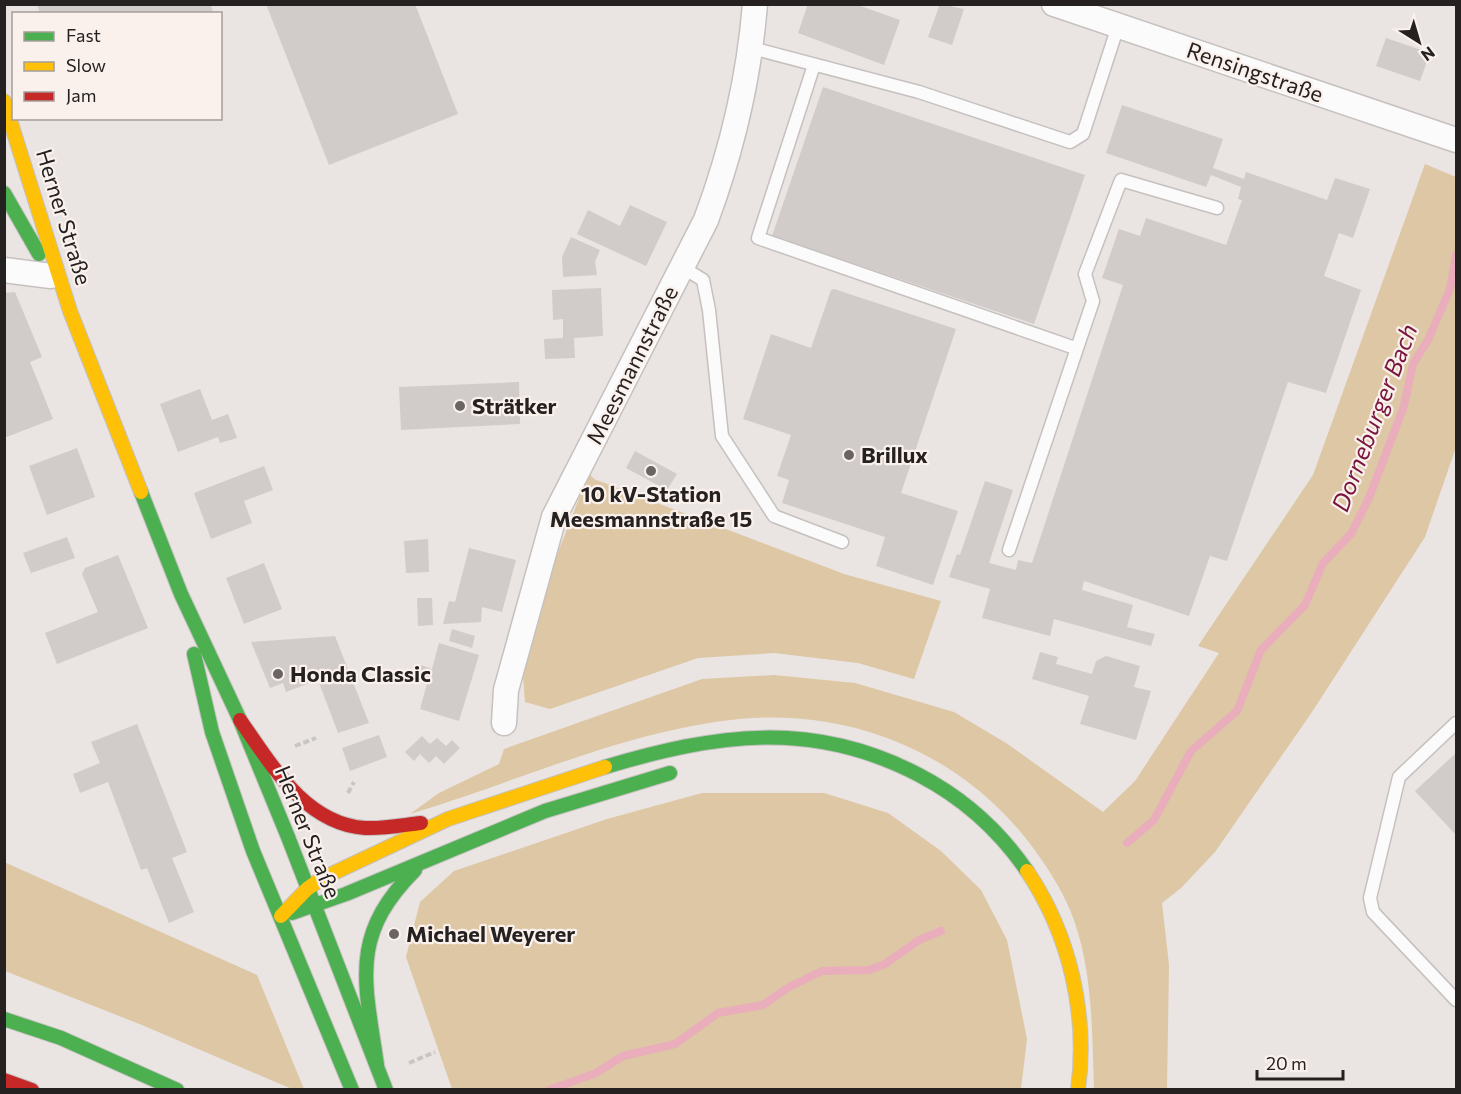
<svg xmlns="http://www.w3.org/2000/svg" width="1461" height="1094" viewBox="0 0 1461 1094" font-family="Commissioner,sans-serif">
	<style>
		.green { fill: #ddc7a4 }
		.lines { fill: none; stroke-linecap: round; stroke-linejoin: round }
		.stream { stroke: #e9adbc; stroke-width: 8 }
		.building { fill: #d1ccca }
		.lane-casing { stroke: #c6c1bf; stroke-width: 15 }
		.street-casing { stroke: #c6c1bf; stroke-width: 27 }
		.fast-casing { stroke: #c4c1c0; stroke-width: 16 }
		.slow-casing { stroke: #c4c1c0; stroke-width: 16 }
		.jam-casing { stroke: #c4c1c0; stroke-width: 16 }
		.path { stroke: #c8c6c4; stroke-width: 4; stroke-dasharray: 6 3; stroke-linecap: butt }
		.lane { stroke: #fcfbfb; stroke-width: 12 }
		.street { stroke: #fcfbfb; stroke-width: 24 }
		.fast { stroke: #4caf50; stroke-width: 14 }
		.slow { stroke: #ffc107; stroke-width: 14 }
		.jam { stroke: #c62828; stroke-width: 14 }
		.poi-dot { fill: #6a6564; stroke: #faf0ec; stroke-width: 2 }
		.labels { text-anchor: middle; stroke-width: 4.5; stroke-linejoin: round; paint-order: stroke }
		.street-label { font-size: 22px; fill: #252120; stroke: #faf0ec }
		.poi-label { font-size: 22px; font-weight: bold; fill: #252120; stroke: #faf0ec; text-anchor: start }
		.water-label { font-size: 24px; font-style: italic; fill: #78163d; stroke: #faf0ec }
	</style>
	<rect width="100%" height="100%" fill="#eae4e2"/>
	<g class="green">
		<path d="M1425 164 1456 177V447L1425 537 1312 712 1215 852 1181 888 1162 903 1169 965 1167 1089H1094C1092 1033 1093 977 1075 923 1066 896 1050 871 1034 849 965 755 854 708 739 719 627 730 517 782 410 814L439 793 499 764 504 749 702 679 774 675 855 683 954 712 1006 743 1103 812 1135 781 1219 653 1198 646 1313 475Z"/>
		<path d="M589 473 594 479 844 574 941 601 914 679 858 663 774 653 698 658 550 709 525 702 523 676 553 565Z"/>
		<path d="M702 793H824L888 813 941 851 981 890 1007 940 1027 1039 1021 1089H452L406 957 420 902 454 871 607 819Z"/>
		<path d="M4 862 257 975 304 1089H292L142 1025 5 971Z"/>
	</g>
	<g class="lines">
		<g class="stream">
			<path d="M1127 843 1154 820 1191 751 1237 711 1261 650 1305 605 1323 563 1351 534 1369 498 1404 406 1413 364 1428 340 1450 289 1456 255"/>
			<path d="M549 1090 596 1073 623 1056 675 1044 718 1013 763 1005 789 987 822 971 869 970 885 964 919 940 941 931"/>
		</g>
	</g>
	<g class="building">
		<path d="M37 4H210L214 14H40Z"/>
		<path d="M266 4H415L458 114 329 165Z"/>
		<path d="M808 4H855L900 20 884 65 798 33Z"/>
		<path d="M940 4 964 9 952 45 928 37Z"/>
		<path d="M1386 38 1430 53 1420 81 1376 66Z"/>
		<path d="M823 87 1085 175 1034 324 772 236Z"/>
		<path d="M1122 105 1223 139 1213 168 1244 179 1246 172 1327 200 1335 178 1370 189 1353 238 1339 233 1324 276 1361 290 1326 393 1288 382 1227 561 1210 556 1189 616 1084 581 1082 590 1133 605 1127 627 1155 634 1151 646 1054 619 1050 636 982 618 990 589 949 577 957 554 960 555 985 481 1013 490 989 563 1016 570 1018 560 1032 563 1123 285 1102 278 1119 229 1140 236 1146 218 1226 245 1242 200 1238 199 1241 187 1211 175 1206 187 1106 153Z"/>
		<path d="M630 205 667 222 646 266 577 234 588 210 620 226Z"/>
		<path d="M571 237 600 250 595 262 597 275 563 277 562 257Z"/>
		<path d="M601 288 603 336 574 338 575 358 545 359 544 339 563 338V319L553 320 552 290Z"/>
		<path d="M834 289 956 329 901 493 958 511 933 585 876 566 885 537 782 503 789 480 777 476 791 435 743 419 771 334 811 348 831 290Z"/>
		<path d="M15 292 42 357 30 362 53 419 4 438V293Z"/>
		<path d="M519 382 520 424 401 430 399 387Z"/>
		<path d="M200 389 212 420 228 414 237 438 220 443 218 437 178 452 160 404Z"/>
		<path d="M77 448 95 497 47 515 29 466Z"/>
		<path d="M635 451 677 474 667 490 626 468Z"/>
		<path d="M264 466 273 490 244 501 252 523 211 539 194 493Z"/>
		<path d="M67 537 75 558 31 573 23 553Z"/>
		<path d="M428 539 429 572 406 573 404 541Z"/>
		<path d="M469 548 516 560 502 612 482 607 481 622 443 624 449 601 455 602Z"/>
		<path d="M118 555 148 628 57 664 45 633 98 612 82 574 85 568Z"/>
		<path d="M264 563 282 609 244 624 226 578Z"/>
		<path d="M417 598H432L433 625 418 626Z"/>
		<path d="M452 629 475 636 472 648 449 641Z"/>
		<path d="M335 636 369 723 338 733 318 680 286 692 283 683 270 688 251 642Z"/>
		<path d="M439 643 479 655 459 721 420 709 427 684 416 681 421 665 432 669Z"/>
		<path d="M1040 652 1058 657 1056 664 1092 674 1096 661 1106 656 1140 666 1134 687 1151 691 1136 740 1080 724 1089 696 1032 679Z"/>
		<path d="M137 724 187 852 172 858 194 912 169 923 147 868 141 870 108 782 80 793 73 774 100 763 91 742Z"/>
		<path d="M379 735 387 757 350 771 342 748Z"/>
		<path d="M422 736 430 744 437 738 446 746 452 740 460 748 444 764 436 756 429 763 420 754 414 761 405 752Z"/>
		<path d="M1456 753V835L1415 791Z"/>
	</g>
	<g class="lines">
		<g class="lane-casing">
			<g id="lane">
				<path d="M752 48 919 92 1070 142 1083 134 1118 26"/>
				<path d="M814 65 758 238 1075 348"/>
				<path d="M682 267 703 280 709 310 722 436 774 516 842 542"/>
				<path d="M1009 550 1093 301 1085 274 1121 180 1217 208"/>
				<path d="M1456 723 1399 777 1370 898 1373 912 1456 1000"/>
			</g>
		</g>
		<g class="street-casing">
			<g id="street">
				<path d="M1054 4 1456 140"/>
				<path d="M4 270 51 276"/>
				<path d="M504 723 506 690 554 517 706 220C732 150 749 79 755 4"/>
			</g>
		</g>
		<g class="fast-casing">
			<g id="fast">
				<path d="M4 193 39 254"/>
				<path d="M141 492 181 594 240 720 288 837 386 1090"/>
				<path d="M194 654 212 732 253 851 352 1090"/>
				<path d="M605 767C716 734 812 719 919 775 963 798 999 830 1027 871"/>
				<path d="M292 913 346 894 545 811 670 773"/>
				<path d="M4 1019 61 1038 177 1090"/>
				<path d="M377 1065C365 981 349 936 415 870"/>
			</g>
		</g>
		<g class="slow-casing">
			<g id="slow">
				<path d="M4 101 70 311 141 492"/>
				<path d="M1027 871C1070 935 1088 1014 1078 1090"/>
				<path d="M281 916 307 889 321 879 448 819 605 767"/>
			</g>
		</g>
		<g class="jam-casing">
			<g id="jam">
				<path d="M240 720C271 764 305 824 365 828 384 829 403 825 421 823"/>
				<path d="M4 1080 32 1090"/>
			</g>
		</g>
		<g class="path">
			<path d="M295 746 316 738"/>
			<path d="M348 793 354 782"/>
			<path d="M409 1063 435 1052"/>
		</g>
		<use href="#lane" class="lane"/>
		<use href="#street" class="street"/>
		<use href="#fast" class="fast"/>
		<use href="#slow" class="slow"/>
		<use href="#jam" class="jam"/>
	</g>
	<g class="poi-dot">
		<circle cx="460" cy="406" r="6"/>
		<circle cx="849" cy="455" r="6"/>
		<circle cx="651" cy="471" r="6"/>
		<circle cx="278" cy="674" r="6"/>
		<circle cx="394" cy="934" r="6"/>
	</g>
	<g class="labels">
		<g class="street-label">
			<text transform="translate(1255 72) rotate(19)" y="8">Rensingstraße</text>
			<text transform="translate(64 217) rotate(73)" y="8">Herner Straße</text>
			<text transform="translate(632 365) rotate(-63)" y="8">Meesmannstraße</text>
			<text transform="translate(308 832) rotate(68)" y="8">Herner Straße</text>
		</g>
		<g class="poi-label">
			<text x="472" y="414">Strätker</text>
			<text x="861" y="463">Brillux</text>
			<text x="651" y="502" text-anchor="middle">10 kV-Station<tspan x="651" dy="25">Meesmannstraße 15</tspan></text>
			<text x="290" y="682">Honda Classic</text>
			<text x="406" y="942">Michael Weyerer</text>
		</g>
		<g class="water-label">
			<text transform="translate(1375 418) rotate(-69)" y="8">Dorneburger Bach</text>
		</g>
	</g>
	<rect width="1461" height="1094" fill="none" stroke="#252120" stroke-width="12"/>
	<rect x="12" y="12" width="210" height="108" fill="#faf0ec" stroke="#a59d9a" stroke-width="1.5"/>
	<rect x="24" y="32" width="30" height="9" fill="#4caf50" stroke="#a59d9a" stroke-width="1.5"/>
	<text x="66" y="42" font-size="18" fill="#252120">Fast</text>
	<rect x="24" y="62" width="30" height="9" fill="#ffc107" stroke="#a59d9a" stroke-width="1.5"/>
	<text x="66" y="72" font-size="18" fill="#252120">Slow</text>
	<rect x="24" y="92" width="30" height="9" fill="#c62828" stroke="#a59d9a" stroke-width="1.5"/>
	<text x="66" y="102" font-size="18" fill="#252120">Jam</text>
	<g transform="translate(1419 42) rotate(143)" stroke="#faf0ec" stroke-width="4.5" paint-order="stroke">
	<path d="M0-4.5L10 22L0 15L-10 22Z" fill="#252120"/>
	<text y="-9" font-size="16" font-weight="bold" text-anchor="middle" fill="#252120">N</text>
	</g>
	<path d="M1257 1070v9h86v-9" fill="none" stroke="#252120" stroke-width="3"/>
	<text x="1266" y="1070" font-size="18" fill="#252120" stroke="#faf0ec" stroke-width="4.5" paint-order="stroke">20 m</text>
</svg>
